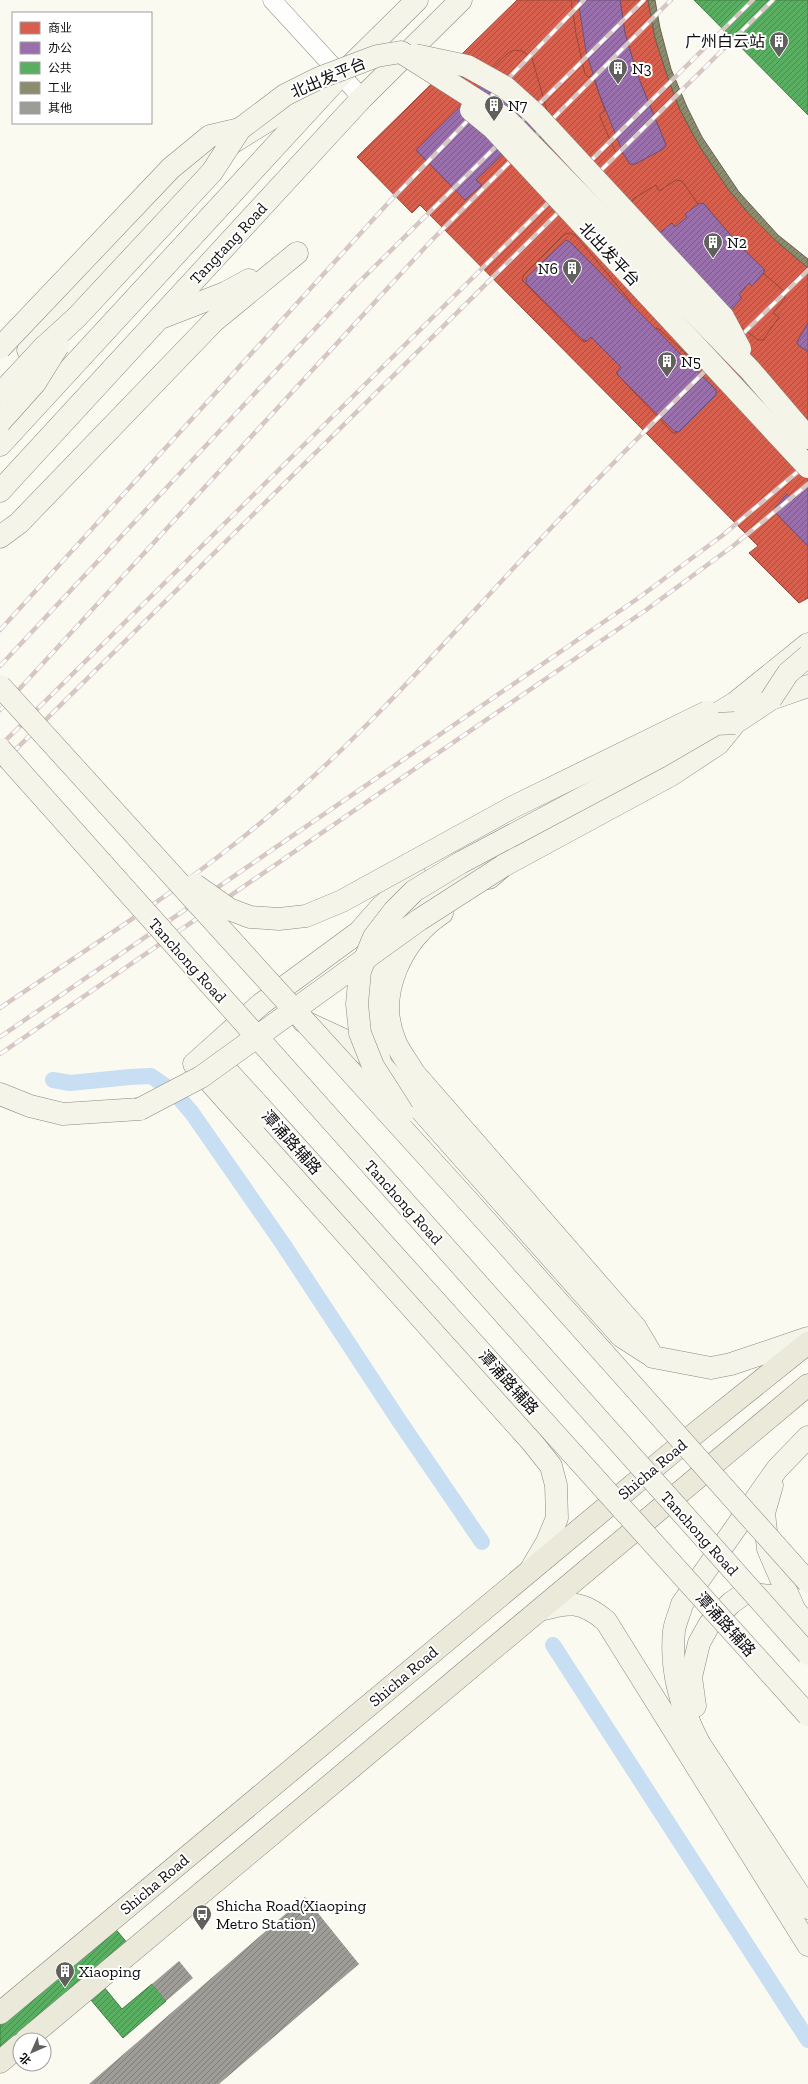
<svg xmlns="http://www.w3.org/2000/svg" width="808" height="2084" viewBox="0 0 808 2084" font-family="'Zilla Slab','Noto Sans SC',serif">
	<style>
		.shops { fill: url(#shops-hatch); stroke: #9a473a }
		.offices { fill: url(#offices-hatch); stroke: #6f527c }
		.public { fill: url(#public-hatch); stroke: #437e48 }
		.industry { fill: url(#industry-hatch); stroke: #666651 }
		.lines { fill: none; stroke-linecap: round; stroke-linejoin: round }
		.canal { stroke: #c8def3; stroke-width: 16 }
		.building { fill: url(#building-hatch) }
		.street-casing { stroke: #949490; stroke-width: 19 }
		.secondary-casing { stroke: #8a8a86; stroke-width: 23 }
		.primary-casing { stroke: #81817d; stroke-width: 23 }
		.street { stroke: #fefefd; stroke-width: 18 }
		.secondary { stroke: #f4f4e9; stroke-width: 22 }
		.primary { stroke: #ebe9d9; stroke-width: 22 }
		.rail-casing { stroke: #d6c7c4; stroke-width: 4.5 }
		.rail { stroke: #fff; stroke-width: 3; stroke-dasharray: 9; stroke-linecap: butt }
		.secondary-bridge-casing { stroke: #8a8a86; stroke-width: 23; stroke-linecap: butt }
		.secondary-bridge { stroke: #f4f4e9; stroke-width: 22 }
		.labels { text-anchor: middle; stroke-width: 4; stroke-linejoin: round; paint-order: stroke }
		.poi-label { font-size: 16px; fill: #0d0d0d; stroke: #fff; text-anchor: start }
		.street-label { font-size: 16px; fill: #0d0d0d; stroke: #fff }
	</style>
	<defs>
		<pattern id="shops-hatch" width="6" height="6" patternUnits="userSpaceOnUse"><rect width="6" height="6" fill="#d6604d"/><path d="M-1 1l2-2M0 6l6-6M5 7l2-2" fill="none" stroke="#ac4e3e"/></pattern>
		<pattern id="offices-hatch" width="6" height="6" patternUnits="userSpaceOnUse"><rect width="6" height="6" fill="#9970ab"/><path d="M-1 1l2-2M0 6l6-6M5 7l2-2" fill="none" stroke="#7b5a8a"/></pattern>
		<pattern id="public-hatch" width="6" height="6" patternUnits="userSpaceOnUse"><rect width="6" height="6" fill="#5aae61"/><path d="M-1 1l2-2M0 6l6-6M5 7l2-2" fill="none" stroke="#498c4e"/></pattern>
		<pattern id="industry-hatch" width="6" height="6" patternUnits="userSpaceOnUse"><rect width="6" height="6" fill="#8c8c6e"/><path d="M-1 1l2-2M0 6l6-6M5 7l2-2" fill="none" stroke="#717159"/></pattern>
		<pattern id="building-hatch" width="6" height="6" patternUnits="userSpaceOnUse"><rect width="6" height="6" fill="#9d9c97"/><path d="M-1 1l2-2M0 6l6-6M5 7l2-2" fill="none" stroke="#7e7e7a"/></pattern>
	</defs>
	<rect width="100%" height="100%" fill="#fafaf1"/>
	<g class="shops">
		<path d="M517 0H648L655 38 668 78 680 110 700 147 728 189 750 215 774 239 808 268V598L799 603 749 553 758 546 420 205 412 213 357 157Z"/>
		<path d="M571 0H620L625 33 637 74 666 145 663 149 635 164H630L623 153 618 154 615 151 600 117V114L605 111 593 76 588 77 585 74 576 34Z"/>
		<path d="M514 50 522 51 532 58 547 111 546 119 519 146 515 142 476 180 482 185 465 200 417 151V149L478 90 474 86 508 53Z"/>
		<path d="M676 180 682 181 698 204H704L739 245 763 268 765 270 763 273 785 292V298L773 313 779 317 763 340H758L740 326 631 203 633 199 656 185 659 191Z"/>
		<path d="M570 233 576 236 630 301V304L611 323 608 320 585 342 582 341 522 280 524 275 565 234Z"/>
		<path d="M808 323V351L799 346 797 342Z"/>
		<path d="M654 328 659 329 696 363 719 381 722 388 676 433H673L616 373 637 350 635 347Z"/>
		<path d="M808 485V546L773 510 787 494 793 500Z"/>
	</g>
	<g class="offices">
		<path d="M578 0H620L625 33 637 74 666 145 663 149 635 164H630L623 153 599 93 586 51Z"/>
		<path d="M487 80 540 125 519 146 515 142 476 180 482 185 465 200 417 151V149Z"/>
		<path d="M700 203 704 204 739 245 764 269V272L752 286 749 283 739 295 742 298 730 311 658 234 672 223 675 227 687 217 685 214Z"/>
		<path d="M566 240 570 242 716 390V395L679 432 674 431 618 375 617 372 621 367 591 337 587 341 582 339 526 283 527 277Z"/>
		<path d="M808 323V351L799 346 797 342Z"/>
		<path d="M808 485V546L773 510 787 494 793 500Z"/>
	</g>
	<g class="public">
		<path d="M694 0H808V115Z"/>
		<path d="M108 1920 134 1951 99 1981 122 2009 152 1984 166 2001 123 2038 85 1993 0 2064V2009Z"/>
	</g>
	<path class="industry" d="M648 0H655L660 28 671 69 687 107 702 137 739 192 778 235 808 259V268L774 239 750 215 728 189 700 147 680 110 668 78 655 38Z"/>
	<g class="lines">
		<g class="canal">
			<path d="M53 1080 70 1083 130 1077 151 1076 174 1092 192 1113 283 1244 400 1422 482 1542"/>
			<path d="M553 1645 808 2040"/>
		</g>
	</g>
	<g class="building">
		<path d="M305 1897 359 1964 219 2084H89Z"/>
		<path d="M179 1961 193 1978 166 2001 152 1984Z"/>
	</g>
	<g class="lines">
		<g class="street-casing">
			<path id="street" d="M272 0 362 98"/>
		</g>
		<g class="secondary-casing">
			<g id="secondary">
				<path d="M163 317 225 293 249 280"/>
				<path d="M28 350 211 156 317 90"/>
				<path d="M0 445 340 76 417 0"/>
				<path d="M0 491 362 98 461 0"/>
				<path d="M0 537 19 523 214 321 297 253"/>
				<path d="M695 727 735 703 808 644"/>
				<path d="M417 878 407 884 381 907 359 932 261 1004 194 1064 532 1442 551 1466 556 1485 557 1518 547 1542 531 1569"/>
				<path d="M489 878 503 866 671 775 718 744 735 723 771 699 808 686"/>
				<path d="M442 913C402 940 375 994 395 1041 399 1052 408 1062 414 1073L635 1327 653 1357 711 1368 731 1364 808 1338"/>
				<path d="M303 1021 344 1040 381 1065 621 1336 649 1354"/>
				<path d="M209 1051 272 1120"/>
				<path d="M381 1065 375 1044 374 1009 390 934 416 904 505 851"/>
				<path d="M0 1094 30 1106 63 1114 140 1109"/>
				<path d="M808 1437 777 1469 682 1604C680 1613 675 1622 674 1631 670 1669 681 1709 699 1743L808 1908"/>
				<path d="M772 1485 764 1513 768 1549 795 1611"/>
				<path d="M540 1610C569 1602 581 1600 606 1621L808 1945"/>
				<path d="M695 1706 691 1677 699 1643 709 1625 731 1603 745 1593 771 1596 795 1611 808 1625"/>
			</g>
		</g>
		<g class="primary-casing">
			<g id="primary">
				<path d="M0 2013 687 1440 808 1343"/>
				<path d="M26 2040 808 1385"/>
				<path d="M0 2062 20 2045"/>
			</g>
		</g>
		<use href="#street" class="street"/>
		<use href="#secondary" class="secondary"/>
		<use href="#primary" class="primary"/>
		<g class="rail-casing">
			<g id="rail">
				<path d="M0 630 390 201 584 0"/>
				<path d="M0 666 356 285 644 0"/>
				<path d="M0 710 431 241 671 0"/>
				<path d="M0 746 753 0"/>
				<path d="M0 765 773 0"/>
				<path d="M0 1008C94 944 192 883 278 808 377 723 461 623 551 528 634 440 721 355 808 270"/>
				<path d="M0 1037 637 599 723 535 808 463"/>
				<path d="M0 1054 646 610 733 546 808 484"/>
			</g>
		</g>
		<use href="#rail" class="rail"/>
		<g class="secondary-bridge-casing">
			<g id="secondary-bridge">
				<path d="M415 55 467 66 505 87 535 114 723 317 740 349"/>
				<path d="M471 110 493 128 808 467"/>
				<path d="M0 348 171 168 210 136 240 129"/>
				<path d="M0 394 43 348 76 318 212 172 240 129 285 95 319 78 377 56 401 52 506 119 750 370 808 438"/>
				<path d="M0 422 35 383 58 346"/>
				<path d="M0 686 468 1201 808 1582"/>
				<path d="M771 699 788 673 808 656"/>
				<path d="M0 749 808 1654"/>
				<path d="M195 885 229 909 250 917 279 919 306 916 342 901 513 807 707 712"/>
				<path d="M140 1109 201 1077 419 920 503 866"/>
				<path d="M403 1113 373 1066 360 1033 357 1004 360 971 374 937 394 911 414 891 460 863 661 756 716 724 735 723"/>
				<path d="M272 1120 808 1715"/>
			</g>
		</g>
		<use href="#secondary-bridge" class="secondary-bridge"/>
	</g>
	<defs>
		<g id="building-pin" transform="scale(1)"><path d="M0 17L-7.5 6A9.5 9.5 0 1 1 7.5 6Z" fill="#60605d" stroke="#fff"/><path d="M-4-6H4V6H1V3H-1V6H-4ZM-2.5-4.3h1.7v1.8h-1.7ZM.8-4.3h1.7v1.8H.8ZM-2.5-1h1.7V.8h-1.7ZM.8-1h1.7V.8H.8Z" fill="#fff"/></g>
		<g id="bus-pin" transform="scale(1)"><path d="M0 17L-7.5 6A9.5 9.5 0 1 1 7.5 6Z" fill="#60605d" stroke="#fff"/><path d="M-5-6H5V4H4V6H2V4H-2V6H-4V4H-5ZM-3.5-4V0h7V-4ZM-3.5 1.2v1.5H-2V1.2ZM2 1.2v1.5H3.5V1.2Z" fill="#fff"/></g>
	</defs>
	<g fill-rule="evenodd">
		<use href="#building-pin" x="779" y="41"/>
		<use href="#building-pin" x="618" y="68"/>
		<use href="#building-pin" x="494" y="105"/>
		<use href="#building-pin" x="713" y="242"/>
		<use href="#building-pin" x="572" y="268"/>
		<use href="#building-pin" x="667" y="361"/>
		<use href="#bus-pin" x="202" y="1914"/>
		<use href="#building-pin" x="65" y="1971"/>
	</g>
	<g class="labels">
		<g class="poi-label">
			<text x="765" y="47" text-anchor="end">广州白云站</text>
			<text x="632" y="74">N3</text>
			<text x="508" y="111">N7</text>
			<text x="727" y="248">N2</text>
			<text x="558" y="274" text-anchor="end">N6</text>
			<text x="681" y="367">N5</text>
			<text x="216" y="1911">Shicha Road(Xiaoping<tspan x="216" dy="18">Metro Station)</tspan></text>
			<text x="79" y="1977">Xiaoping</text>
		</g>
		<g class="street-label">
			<text transform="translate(328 77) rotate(-23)" y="6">北出发平台</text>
			<text transform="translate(228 243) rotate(-47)" y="6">Tangtang Road</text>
			<text transform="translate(610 254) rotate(47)" y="6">北出发平台</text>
			<text transform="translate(188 960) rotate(48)" y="6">Tanchong Road</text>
			<text transform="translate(292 1142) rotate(48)" y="6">潭涌路辅路</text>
			<text transform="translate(404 1202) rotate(48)" y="6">Tanchong Road</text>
			<text transform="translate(509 1382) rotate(48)" y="6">潭涌路辅路</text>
			<text transform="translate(652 1469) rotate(-40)" y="6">Shicha Road</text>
			<text transform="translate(700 1533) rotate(48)" y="6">Tanchong Road</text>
			<text transform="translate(726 1624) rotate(48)" y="6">潭涌路辅路</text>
			<text transform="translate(403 1676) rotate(-40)" y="6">Shicha Road</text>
			<text transform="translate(154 1884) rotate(-40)" y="6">Shicha Road</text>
		</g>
	</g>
	<rect x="12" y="12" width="140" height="112" fill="#ffffff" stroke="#9e9e9e"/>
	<rect x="20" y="22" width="20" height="12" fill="#d6604d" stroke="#9e9e9e"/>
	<text x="48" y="32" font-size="12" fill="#0d0d0d">商业</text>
	<rect x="20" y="42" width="20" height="12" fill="#9970ab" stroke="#9e9e9e"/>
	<text x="48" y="52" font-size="12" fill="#0d0d0d">办公</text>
	<rect x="20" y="62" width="20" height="12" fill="#5aae61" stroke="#9e9e9e"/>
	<text x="48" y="72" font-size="12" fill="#0d0d0d">公共</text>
	<rect x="20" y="82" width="20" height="12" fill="#8c8c6e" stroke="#9e9e9e"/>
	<text x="48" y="92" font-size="12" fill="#0d0d0d">工业</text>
	<rect x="20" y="102" width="20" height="12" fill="#9d9c97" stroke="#9e9e9e"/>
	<text x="48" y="112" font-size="12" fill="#0d0d0d">其他</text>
	<g transform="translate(32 2052) rotate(225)"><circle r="19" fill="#ffffff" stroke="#9e9e9e"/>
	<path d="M0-3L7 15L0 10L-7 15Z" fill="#60605d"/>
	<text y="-6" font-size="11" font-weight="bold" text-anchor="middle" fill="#0d0d0d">北</text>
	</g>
</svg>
